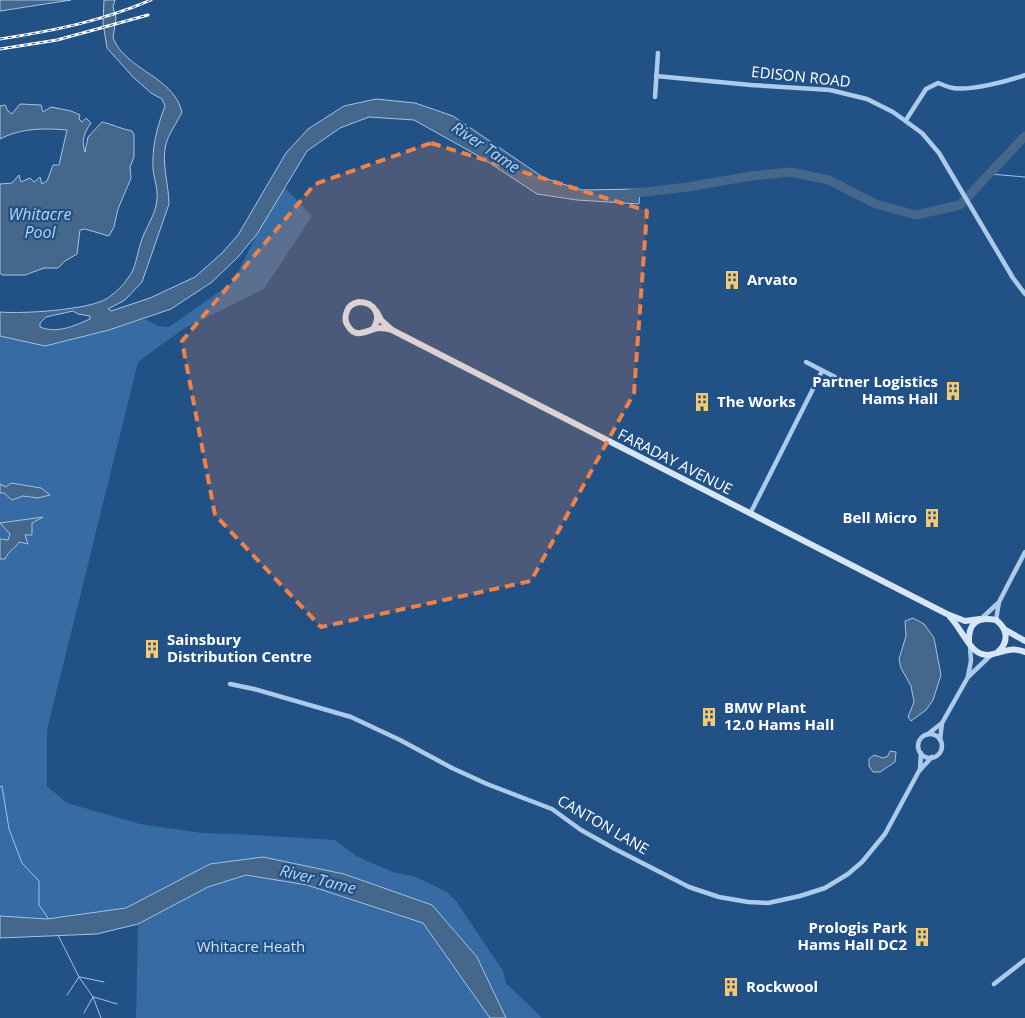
<svg xmlns="http://www.w3.org/2000/svg" width="1025" height="1018" viewBox="0 0 1025 1018" font-family="'Open Sans',sans-serif">
	<style>
		.green { fill: #366ba3 }
		.water { fill: #45678c; stroke: #a0c5ea; fill-rule: evenodd }
		.lines { fill: none; stroke-linecap: round; stroke-linejoin: round }
		.stream { stroke: #a0c5ea; stroke-width: 1 }
		.river { stroke: #45678c; stroke-width: 9 }
		.street { stroke: #accae9; stroke-width: 4.5 }
		.secondary { stroke: #d7e6f7; stroke-width: 6 }
		.rail-casing { stroke: #fff; stroke-width: 3 }
		.rail { stroke: #225186; stroke-width: 1; stroke-dasharray: 4; stroke-linecap: butt }
		.marked { fill: #ee8249; fill-opacity: 0.2; stroke: #ee8249; stroke-width: 4; stroke-dasharray: 10 6; stroke-linejoin: round }
		.labels { text-anchor: middle; stroke-width: 4.5; stroke-linejoin: round; paint-order: stroke }
		.street-label { font-size: 15px; fill: #fff; stroke: #225186 }
		.poi-label { font-size: 15px; font-weight: bold; fill: #fff; stroke: #225186; text-anchor: start }
		.park-label { font-size: 15px; fill: #d0e3f7; stroke: #225186 }
		.water-label { font-size: 16px; font-style: italic; fill: #b8d4f0; stroke: #225186 }
	</style>
	<rect width="100%" height="100%" fill="#225186"/>
	<g class="green">
		<path d="M284 187 312 216 264 289 183 329 138 362 47 730V786L67 803 140 824 202 833 237 834 335 840 356 856 393 872 416 877 447 892 456 901 503 971 506 983 542 1018H506L477 957 432 905 344 874 263 857 210 864 126 908 47 919 0 916V336L45 346 109 330 145 319 159 326 169 327 233 282 257 234Z"/>
		<path d="M246 875 307 885 423 923 490 1018H136L138 924 208 887Z"/>
	</g>
	<g class="water">
		<path d="M0 0H71L0 11Z"/>
		<path d="M104 0H115L113 7 116 18 113 38C115 42 118 48 121 51 141 74 174 81 182 112 178 121 168 135 166 144 161 163 169 185 169 204L142 282 125 300 108 309 111 311 150 298 195 277 222 253 238 235 286 153 308 129 344 106 376 99 415 103 453 116 544 178 582 190 640 189 639 204 577 200 537 194 482 158 414 120 369 117 340 128 307 151 257 234 238 257 212 282 171 309 109 330 45 346 0 336V312C22 314 88 310 106 299 113 295 124 285 128 278 136 269 137 253 141 242 145 228 156 215 157 199 158 189 154 179 153 169 152 146 157 127 165 106L162 99 151 93 133 77 107 48 103 23ZM73 311 78 314 90 316V319C74 326 57 334 40 327V323L46 317Z"/>
		<path d="M20 104 41 105 43 112 51 107 71 111 80 115 79 119 82 122 86 118 91 123C84 133 81 140 85 152L88 137 102 122C112 124 121 129 132 131L134 135V157L130 167 131 178 118 209 114 227 109 236 85 229 80 230 77 254 65 261 58 268H44L25 275H2L0 273V184L12 183 19 175 21 182 30 178 34 182 40 177 42 184 47 181 53 165H59L67 130C44 128 21 128 0 139V106L5 105 8 111 12 114Z"/>
		<path d="M11 483 41 488 50 495 38 498 23 496 12 500 4 493H0V484L6 487Z"/>
		<path d="M43 517 32 523V535H25L28 544 19 542C15 549 8 551 5 559H0V539L8 540 10 534 0 523Z"/>
		<path d="M913 618 924 624 934 638 941 675 933 700 926 710 911 721 908 717 914 702 911 686 901 668 899 659 906 636 905 621Z"/>
		<path d="M890 751 896 752 895 762 880 772H873L869 766V759L874 755 883 758 888 756Z"/>
		<path d="M263 857 344 874 432 905 477 957 506 1018H490L423 923 307 885 246 875 208 887 138 924 97 934 0 938V916L47 919 126 908 210 864Z"/>
	</g>
	<g class="lines">
		<g class="stream">
			<path d="M990 174 1025 177"/>
			<path d="M0 787 2 786 9 829 22 863 39 881V905L48 918"/>
			<path d="M58 935 79 977 93 997 101 1018"/>
			<path d="M80 977 104 982"/>
			<path d="M67 995 79 977"/>
			<path d="M94 997 117 1004"/>
			<path d="M84 1013 93 997"/>
		</g>
		<path class="river" d="M628 194 688 187 751 176 790 172 829 180 876 204 916 215 960 205 1025 136"/>
		<g class="street">
			<path d="M656 76 751 85 830 90 867 99 893 112 922 133 939 153 1013 278 1025 294"/>
			<path d="M655 97 658 53"/>
			<path d="M906 120 926 89 938 83C943 85 948 87 953 88 971 91 1008 81 1025 75"/>
			<path d="M806 362 835 377"/>
			<path d="M750 514 822 371"/>
			<path d="M982 618 997 604"/>
			<path d="M996 620 999 602 1025 552"/>
			<path d="M968 676 971 661 970 646"/>
			<path d="M230 684 254 689 351 717 400 740 452 768 487 784 552 809 581 830 615 849 689 887 719 897 748 902 768 903 800 896 825 888 848 874 862 862 885 834 919 771 932 757"/>
			<path d="M928 734 942 723"/>
			<circle cx="930" cy="746" r="12"/>
			<path d="M940 740 942 723 968 677 991 655"/>
			<path d="M920 770 921 753"/>
			<path d="M994 984 1025 960"/>
		</g>
		<g class="secondary">
			<path d="M377 312 381 320 392 330 947 614 965 621 980 619"/>
			<path d="M373 329C382 316 375 302 359 302 354 303 349 305 347 311 345 316 345 322 348 326 357 341 369 328 380 328 384 328 389 329 392 330"/>
			<path d="M950 617C959 626 968 646 976 651 991 663 1005 643 1025 652"/>
			<path d="M1004 629 1025 641"/>
			<path d="M969 642C968 623 978 616 996 620 1008 629 1009 642 998 652"/>
		</g>
		<g class="rail-casing">
			<g id="rail">
				<path d="M0 39C52 31 103 21 151 0"/>
				<path d="M0 49 57 40 148 15"/>
			</g>
		</g>
		<use href="#rail" class="rail"/>
	</g>
	<path class="marked" d="M431 143 647 211 634 393 531 581 321 627 215 515 182 341 315 184Z"/>
	<defs>
		<g id="building-bare" transform="scale(1.5)"><path d="M-4-6H4V6H1V3H-1V6H-4ZM-2.5-4.3h1.7v1.8h-1.7ZM.8-4.3h1.7v1.8H.8ZM-2.5-1h1.7V.8h-1.7ZM.8-1h1.7V.8H.8Z" fill="#f5c96f" stroke="#225186" stroke-width="2.5" paint-order="stroke"/></g>
	</defs>
	<g fill-rule="evenodd">
		<use href="#building-bare" x="732" y="280"/>
		<use href="#building-bare" x="953" y="391"/>
		<use href="#building-bare" x="702" y="402"/>
		<use href="#building-bare" x="932" y="518"/>
		<use href="#building-bare" x="152" y="649"/>
		<use href="#building-bare" x="709" y="717"/>
		<use href="#building-bare" x="922" y="937"/>
		<use href="#building-bare" x="731" y="987"/>
	</g>
	<g class="labels">
		<g class="street-label">
			<text transform="translate(801 77) rotate(6)" y="5">EDISON ROAD</text>
			<text transform="translate(675 462) rotate(27)" y="5">FARADAY AVENUE</text>
			<text transform="translate(603 825) rotate(30)" y="5">CANTON LANE</text>
		</g>
		<g class="poi-label">
			<text x="747" y="285">Arvato</text>
			<text x="938" y="387" text-anchor="end">Partner Logistics<tspan x="938" dy="17">Hams Hall</tspan></text>
			<text x="717" y="407">The Works</text>
			<text x="917" y="523" text-anchor="end">Bell Micro</text>
			<text x="167" y="645">Sainsbury<tspan x="167" dy="17">Distribution Centre</tspan></text>
			<text x="724" y="713">BMW Plant<tspan x="724" dy="17">12.0 Hams Hall</tspan></text>
			<text x="907" y="933" text-anchor="end">Prologis Park<tspan x="907" dy="17">Hams Hall DC2</tspan></text>
			<text x="746" y="992">Rockwool</text>
		</g>
		<g class="park-label">
			<text x="251" y="952">Whitacre Heath</text>
		</g>
		<g class="water-label">
			<text transform="translate(486 147) rotate(34)" y="6">River Tame</text>
			<text x="40" y="220">Whitacre<tspan x="40" dy="18">Pool</tspan></text>
			<text transform="translate(318 879) rotate(14)" y="6">River Tame</text>
		</g>
	</g>
</svg>
